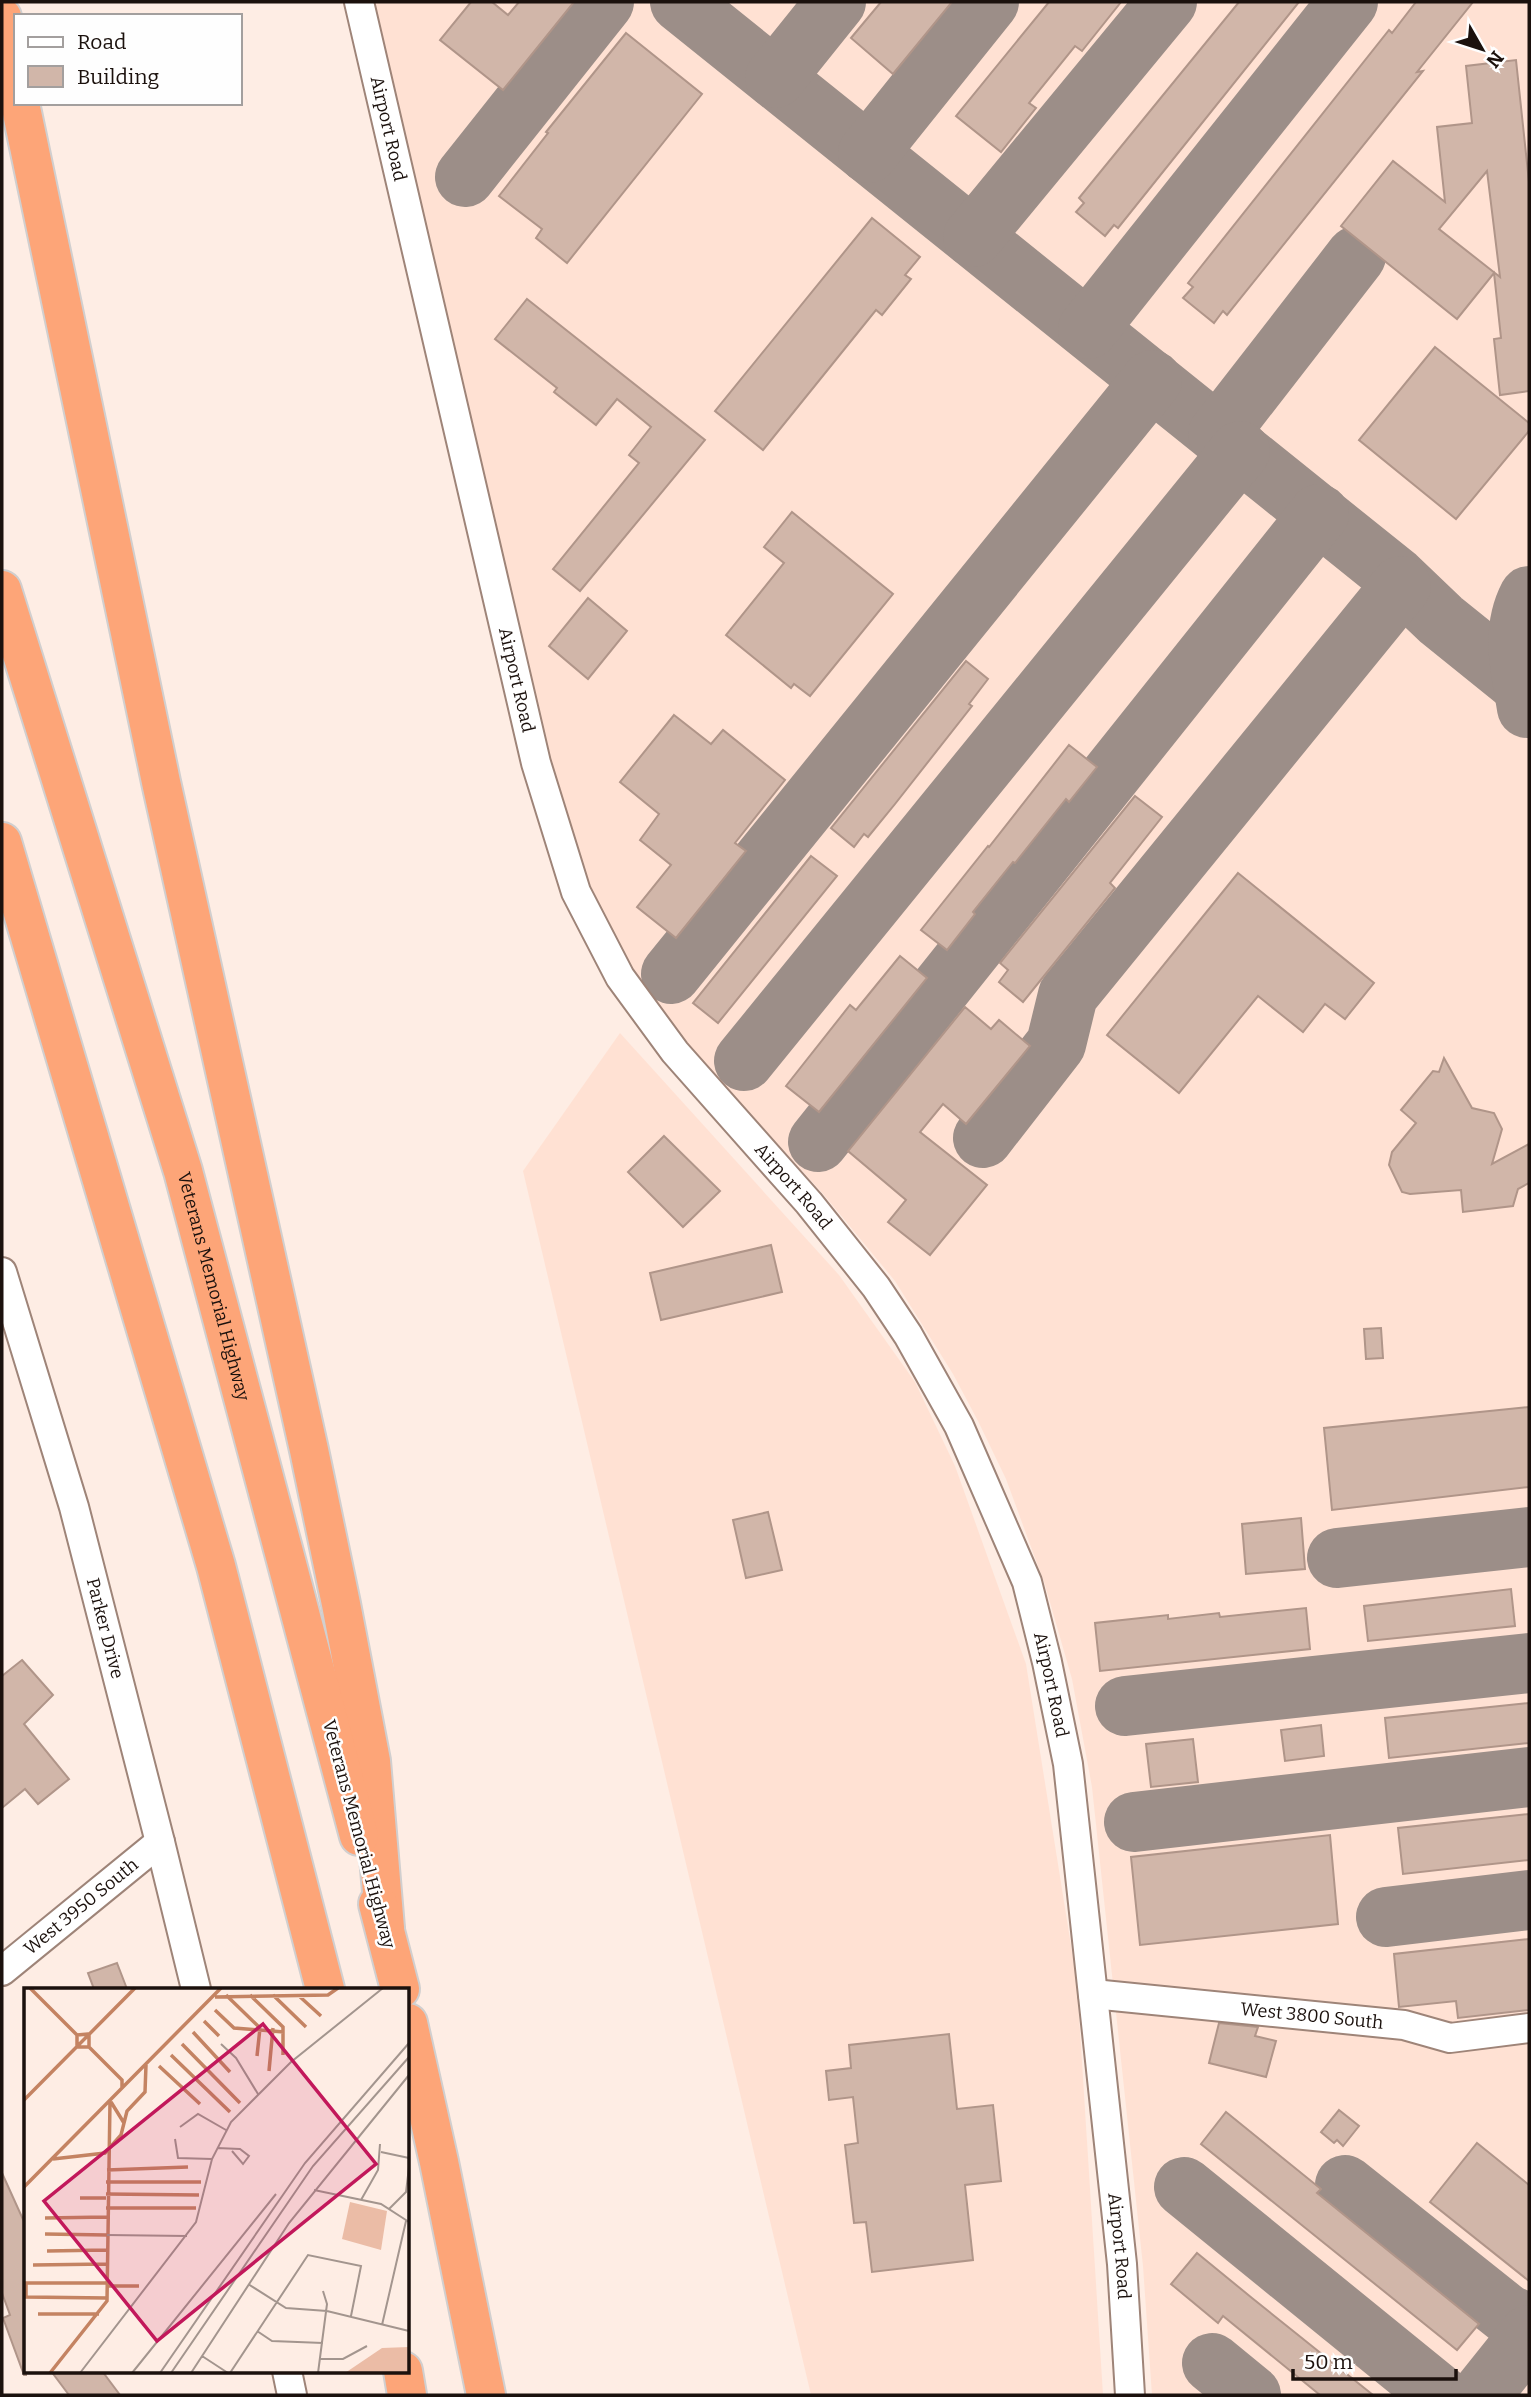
<svg xmlns="http://www.w3.org/2000/svg" width="1531" height="2397" viewBox="0 0 1531 2397" font-family="Bitter,serif">
	<style>
		.built { fill: #ffe1d3 }
		.lines { fill: none; stroke-linecap: round; stroke-linejoin: round }
		.taxiway { stroke: #9c8e88; stroke-width: 60 }
		.building { fill: #d1b6a9; stroke: #b09589; stroke-width: 2; fill-rule: evenodd }
		.minor-casing { stroke: #9e8478; stroke-width: 32 }
		.highway-casing { stroke: #d1cfcf; stroke-width: 42 }
		.minor { stroke: #fff; stroke-width: 28 }
		.highway { stroke: #fda578; stroke-width: 38 }
		.labels { text-anchor: middle; stroke-width: 5; stroke-linejoin: round; paint-order: stroke }
		.street-label { font-size: 18px; fill: #1b110d; stroke: #fefefe }
		.inset-river { fill: none; stroke: #c48362; stroke-width: 3.5 }
		.inset-road { fill: none; stroke: #a3958e; stroke-width: 2 }
		.view { fill: #c2185b; fill-opacity: 0.15; stroke: #c2185b; stroke-width: 3.5 }
		.inset-edge { fill: none; stroke: #1b110d; stroke-width: 3.5 }
	</style>
	<rect width="100%" height="100%" fill="#feede4"/>
	<g class="built">
		<path d="M375 2H1529V2395H1152L1143 2266 1092 1787 1072 1679 1045 1585 1006 1479 978 1421 953 1374 895 1281 824 1195 679 1035 636 977 624 955 585 875 572 839 519 640Z"/>
		<path d="M620 1033 839 1275 915 1382 955 1466 1026 1664 1077 1983 1103 2395H811L523 1171Z"/>
	</g>
	<g class="lines">
		<g class="taxiway">
			<path d="M680 2 1396 577 1441 620 1529 691"/>
			<path d="M775 78 836 2"/>
			<path d="M868 153 989 2"/>
			<path d="M465 177 604 2"/>
			<path d="M973 237 1167 2"/>
			<path d="M1088 329 1348 2"/>
			<path d="M1218 434 1356 256"/>
			<path d="M1527 708C1521 670 1510 632 1529 596"/>
			<path d="M671 974 1152 380"/>
			<path d="M744 1061 1240 451"/>
			<path d="M983 1138 1056 1044 1068 995 1401 586"/>
			<path d="M818 1142 1319 514"/>
			<path d="M1337 1558 1529 1537"/>
			<path d="M1125 1706 1529 1663"/>
			<path d="M1134 1822 1529 1777"/>
			<path d="M1386 1917 1529 1900"/>
			<path d="M1345 2185 1507 2314 1520 2320 1529 2321"/>
			<path d="M1184 2187 1440 2395"/>
			<path d="M1212 2363 1251 2395"/>
			<path d="M1481 2395 1529 2335"/>
		</g>
	</g>
	<g class="building">
		<path d="M471 2H492L508 15 519 2H574L503 90 440 40Z"/>
		<path d="M881 2H952L893 74 851 38Z"/>
		<path d="M1049 2H1121L1082 51 1075 46 1029 103 1036 108 1001 152 956 116Z"/>
		<path d="M1239 2H1299L1118 228 1114 225 1105 236 1076 212 1084 203 1079 198Z"/>
		<path d="M1416 2H1473L1417 72 1423 71 1227 315 1223 311 1214 323 1183 298 1193 287 1188 283 1389 30 1392 33Z"/>
		<path d="M626 33 702 94 567 263 536 238 542 229 499 196 548 133 546 132Z"/>
		<path d="M1516 60 1529 182V391L1500 395 1494 339 1501 338 1494 273 1457 319 1341 226 1393 161 1445 202 1437 127 1472 123 1466 66ZM1487 171 1500 277 1439 229Z"/>
		<path d="M872 218 920 257 905 275 911 279 882 315 876 310 763 450 715 411Z"/>
		<path d="M527 299 705 440 580 591 553 569 639 463 629 455 651 427 617 399 596 425 554 392 557 388 495 339Z"/>
		<path d="M1435 347 1529 423V431L1456 519 1359 440Z"/>
		<path d="M792 512 893 594 810 696 794 684 791 688 726 635 784 563 764 547Z"/>
		<path d="M588 598 627 631 588 679 549 646Z"/>
		<path d="M966 661 988 679 969 704 972 706 895 804 868 837 864 834 854 847 831 828Z"/>
		<path d="M674 715 711 744 723 730 785 780 735 843 746 851 676 938 637 907 671 865 640 840 659 814 620 782Z"/>
		<path d="M1069 745 1097 767 1069 802 1066 799 1015 863 1013 862 973 912 975 914 947 950 921 930 988 846 989 847Z"/>
		<path d="M1135 796 1162 817 1110 883 1115 888 1023 1002 999 982 1008 970 1000 963Z"/>
		<path d="M811 856 837 876 718 1023 693 1003Z"/>
		<path d="M1238 873 1374 983 1345 1019 1325 1004 1303 1032 1258 996 1179 1093 1107 1035Z"/>
		<path d="M900 956 927 978 819 1112 786 1086 850 1005 856 1010Z"/>
		<path d="M965 1007 991 1029 999 1020 1030 1046 966 1124 943 1104 920 1132 987 1185 930 1255 888 1222 906 1200 848 1151Z"/>
		<path d="M1444 1058 1472 1108 1494 1113 1502 1129 1492 1164 1529 1144V1183L1518 1189 1513 1206 1463 1212 1461 1190 1410 1194 1402 1192 1389 1165 1392 1152 1416 1123 1401 1110 1433 1071 1439 1072Z"/>
		<path d="M664 1136 720 1191 683 1227 628 1172Z"/>
		<path d="M771 1245 782 1292 661 1320 650 1273Z"/>
		<path d="M1381 1328 1383 1358 1366 1359 1364 1329Z"/>
		<path d="M1529 1407V1487L1332 1510 1324 1428Z"/>
		<path d="M768 1512 782 1570 746 1578 733 1520Z"/>
		<path d="M1301 1518 1305 1569 1246 1574 1242 1524Z"/>
		<path d="M1511 1589 1515 1626 1368 1641 1364 1606Z"/>
		<path d="M1306 1608 1310 1649 1100 1671 1095 1623 1168 1615V1619L1219 1613 1220 1617Z"/>
		<path d="M22 1660 53 1695 24 1724 69 1779 38 1804 25 1789 2 1808V1676Z"/>
		<path d="M1529 1703V1743L1389 1758 1385 1718Z"/>
		<path d="M1321 1725 1324 1756 1285 1761 1281 1730Z"/>
		<path d="M1193 1739 1198 1782 1151 1787 1146 1744Z"/>
		<path d="M1529 1814V1860L1403 1874 1398 1828Z"/>
		<path d="M1330 1835 1338 1924 1140 1945 1131 1857Z"/>
		<path d="M1529 1939V2010L1458 2018 1456 2001 1399 2007 1394 1954Z"/>
		<path d="M117 1963 127 1989H94L88 1973Z"/>
		<path d="M1219 2023 1258 2027 1255 2036 1276 2041 1266 2077 1209 2063Z"/>
		<path d="M949 2034 957 2109 993 2105 1001 2181 965 2185 973 2260 872 2272 866 2222 854 2223 845 2145 858 2143 853 2097 829 2100 826 2071 851 2068 849 2045Z"/>
		<path d="M1339 2110 1359 2126 1343 2146 1337 2140 1334 2143 1321 2132Z"/>
		<path d="M1226 2112 1321 2189 1317 2193 1479 2324 1457 2350 1201 2144Z"/>
		<path d="M1477 2143 1529 2185V2281L1430 2202Z"/>
		<path d="M2 2173 26 2226V2375H24L3 2318 10 2315 2 2293Z"/>
		<path d="M1197 2253 1252 2298 1373 2395H1320L1223 2316 1218 2323 1171 2284Z"/>
		<path d="M51 2371H102L120 2395H69Z"/>
	</g>
	<g class="lines">
		<g class="minor-casing">
			<g id="minor">
				<path id="s1" d="M359 2 536 763 576 892 620 977 675 1052 809 1203 876 1287 908 1335 959 1426 1027 1582 1047 1662 1068 1764 1122 2264 1130 2395"/>
				<path id="s2" d="M2 1272 74 1507 160 1842 196 1989"/>
				<path id="s3" d="M2 1971 160 1842"/>
				<path id="s4" d="M1093 1994 1404 2025 1450 2038 1529 2028"/>
				<path d="M287 2371 292 2395"/>
			</g>
		</g>
		<g class="highway-casing">
			<g id="highway">
				<path d="M2 17 16 84"/>
				<path d="M20 103 161 782 309 1450 341 1604 371 1761 385 1928"/>
				<path id="s5" d="M2 590 183 1171 359 1836"/>
				<path d="M2 842 216 1566 325 1989"/>
				<path d="M378 1904 400 1989"/>
				<path d="M408 2023 439 2162 486 2395"/>
				<path d="M403 2371 407 2395"/>
			</g>
		</g>
		<use href="#minor" class="minor"/>
		<use href="#highway" class="highway"/>
	</g>
	<g class="labels">
		<g class="street-label">
			<text dy="6" stroke="none"><textPath href="#s1" startOffset="130">Airport Road</textPath></text>
			<text dy="6" stroke="none"><textPath href="#s1" startOffset="696">Airport Road</textPath></text>
			<text dy="6" stroke="none"><textPath href="#s1" startOffset="1284">Airport Road</textPath></text>
			<text dy="6" stroke="none"><textPath href="#s5" startOffset="728">Veterans Memorial Highway</textPath></text>
			<text dy="6" stroke="none"><textPath href="#s2" startOffset="371">Parker Drive</textPath></text>
			<text dy="6" stroke="none"><textPath href="#s1" startOffset="1852">Airport Road</textPath></text>
			<text transform="translate(359 1834) rotate(75)" y="6">Veterans Memorial Highway</text>
			<text dy="6" stroke="none"><textPath href="#s3" startOffset="102">West 3950 South</textPath></text>
			<text dy="6" stroke="none"><textPath href="#s4" startOffset="220">West 3800 South</textPath></text>
			<text dy="6" stroke="none"><textPath href="#s1" startOffset="2418">Airport Road</textPath></text>
		</g>
	</g>
	<g transform="translate(24 1988)">
		<rect width="385" height="385" fill="#feede4"/>
		<path d="M326 214 363 223 357 262 318 251ZM385 359V385H321L358 360Z" fill="#ebbca6"/>
		<path class="inset-river" d="M6 0 53 47V59H65L98 92V100M202 7 236 40M226 7 259 39V67M249 7 282 39M274 7 297 28M191 9 304 7 314 0M191 22 210 40 260 44M180 33 195 48M169 44 206 84M53 47 65 46V59M158 56 216 115M147 67 206 124M233 68 236 40M135 78 176 116M245 83 249 40M0 112 111 0M87 114 100 135M29 171 81 165 97 147 103 123 121 104 122 77M83 182 164 179M82 194H177M0 199 197 0M82 206 175 207M56 210H82M82 220H172M21 230 83 229M21 246 83 247M23 263 83 262M9 277 83 276M83 295H2V309L83 310M83 298H115M14 326H75M26 385 83 313 86 113"/>
		<path class="inset-road" d="M197 56 212 70 234 106M156 139 174 126 202 142M151 151 154 170 188 171M193 160 216 161 225 168 219 176 208 163M357 164 385 170M290 202 357 216 385 234M337 212 354 182 356 156M365 221 382 204 385 179M83 247 163 248M224 296 262 320 303 323 385 343M358 337 382 233M233 343 248 353 299 355M178 368 204 385M295 371H319L343 358M56 385 172 234 188 171 207 134 267 74 359 0M108 385 252 206M136 385 281 175 385 55M147 385 289 178 385 69M167 385 265 235 385 87M206 385 284 267 337 278 327 328M294 385 303 316 299 303"/>
		<path class="view" d="M239 36 352 176 133 353 20 213Z"/>
		<rect width="385" height="385" class="inset-edge"/>
	</g>
	<rect width="1531" height="2397" fill="none" stroke="#1b110d" stroke-width="7"/>
	<rect x="14" y="14" width="228" height="91" fill="#fefefe" stroke="#a39f9e" stroke-width="2"/>
	<rect x="28" y="37" width="35" height="10" fill="#ffffff" stroke="#a39f9e" stroke-width="2"/>
	<text x="77" y="49" font-size="21" fill="#1b110d">Road</text>
	<rect x="28" y="66" width="35" height="21" fill="#d1b6a9" stroke="#a39f9e" stroke-width="2"/>
	<text x="77" y="84" font-size="21" fill="#1b110d">Building</text>
	<g transform="translate(1482 49) rotate(129)" stroke="#fefefe" stroke-width="5" paint-order="stroke">
	<path d="M0-5L12 26L0 18L-12 26Z" fill="#1b110d"/>
	<text y="-10" font-size="19" font-weight="bold" text-anchor="middle" fill="#1b110d">N</text>
	</g>
	<path d="M1293 2369v10h163v-10" fill="none" stroke="#1b110d" stroke-width="3.5"/>
	<text x="1304" y="2369" font-size="21" fill="#1b110d" stroke="#fefefe" stroke-width="5" paint-order="stroke">50 m</text>
</svg>
